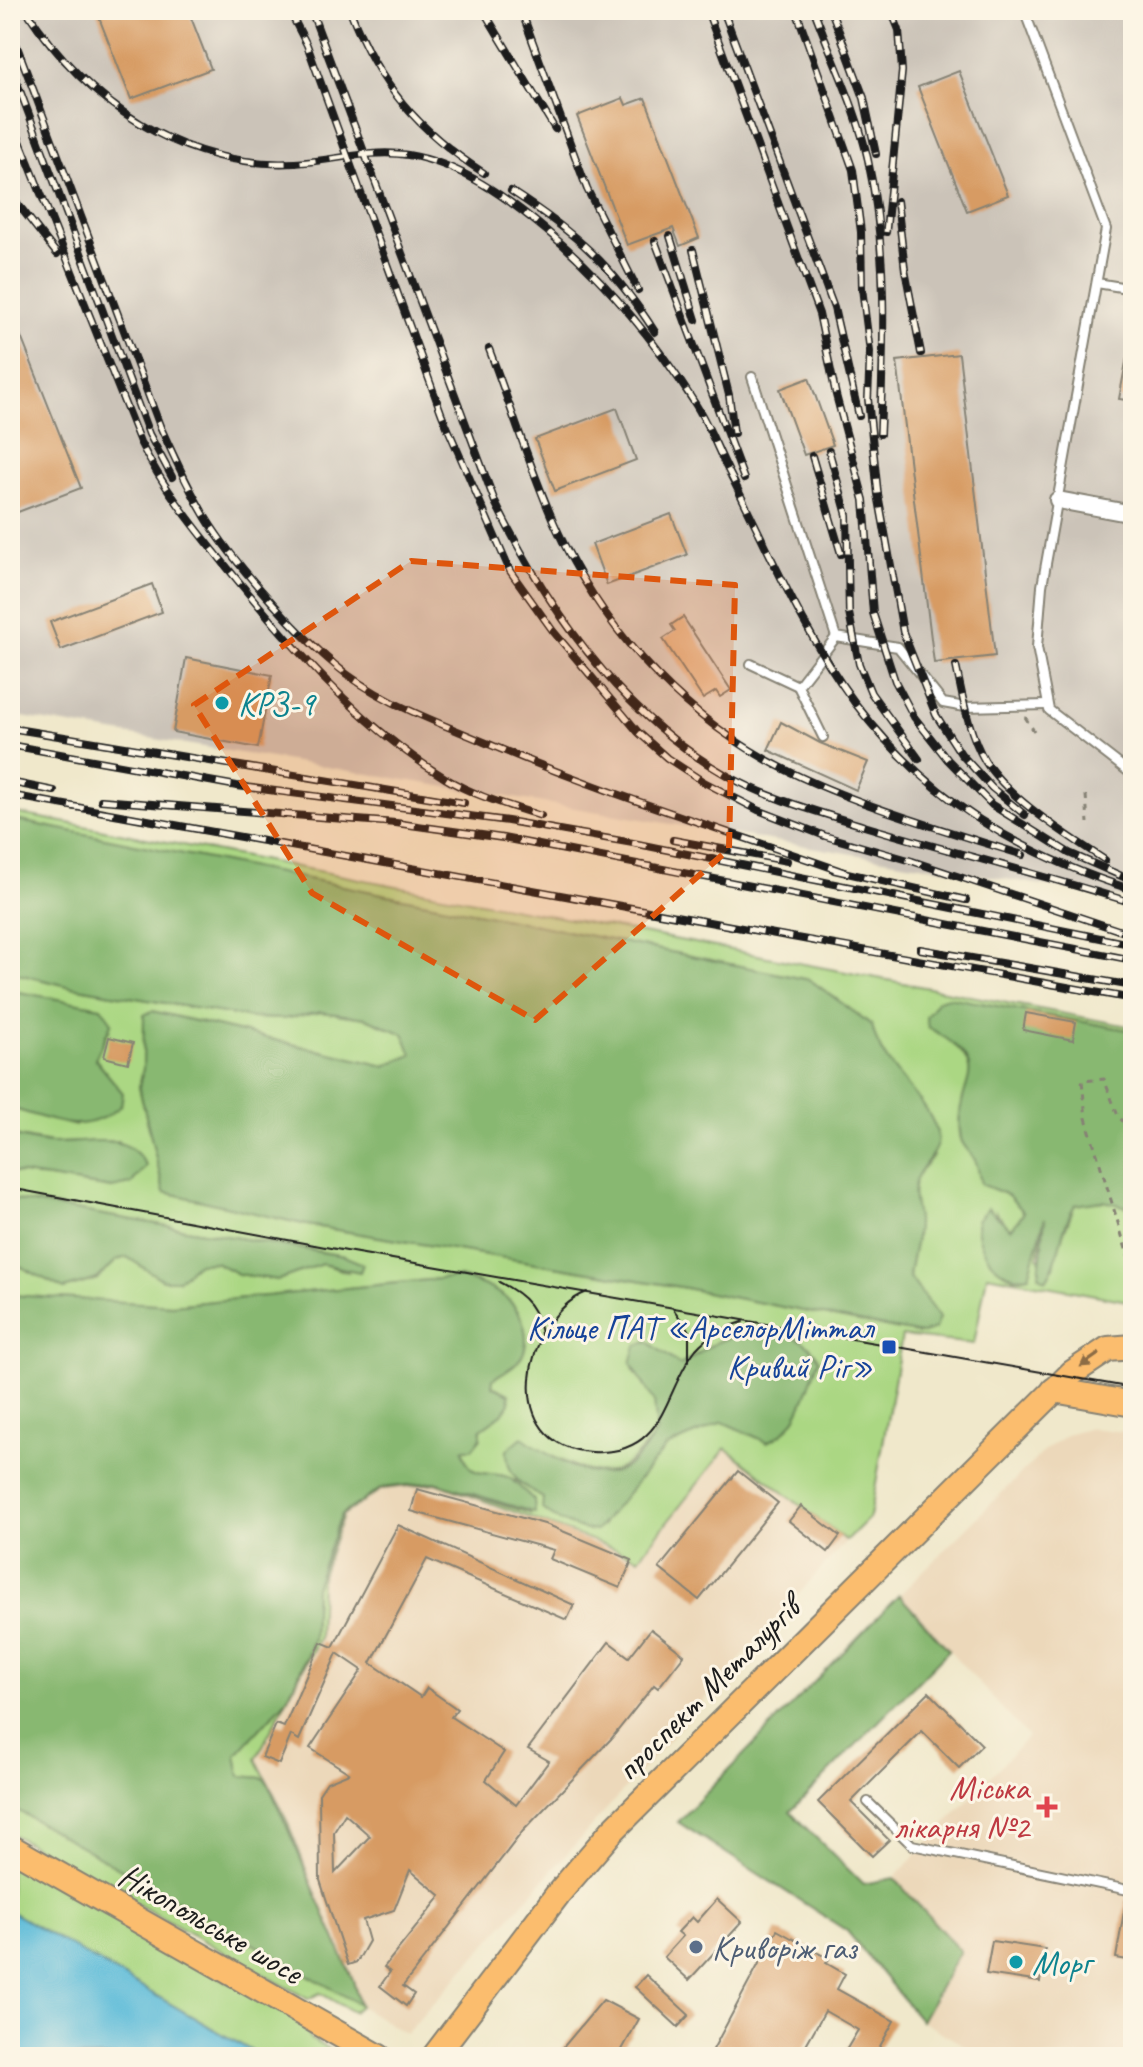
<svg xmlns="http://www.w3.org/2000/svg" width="1143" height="2067" viewBox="0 0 1143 2067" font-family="Caveat,sans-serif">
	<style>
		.built { fill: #ecd8ba }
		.industrial { fill: #cbc3b8 }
		.green { fill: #abd783; stroke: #647a50; stroke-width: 2; fill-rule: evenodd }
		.forest { fill: #88b871; stroke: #526a46; stroke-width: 2 }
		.water { fill: #5bbbd9; stroke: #3c6c7a; stroke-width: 2 }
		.building { fill: #d79b63; fill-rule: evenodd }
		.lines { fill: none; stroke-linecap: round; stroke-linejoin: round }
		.lane-casing { stroke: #868274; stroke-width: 12 }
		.street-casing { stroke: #868274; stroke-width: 20 }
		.primary-casing { stroke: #868274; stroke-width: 28 }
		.path { stroke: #868274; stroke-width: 3; stroke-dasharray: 6 6; stroke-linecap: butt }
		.lane { stroke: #fff; stroke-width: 8 }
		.street { stroke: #fff; stroke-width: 16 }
		.primary { stroke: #fbbd6e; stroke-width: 24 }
		.tram { stroke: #1c1c1c; stroke-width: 2 }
		.rail-casing { stroke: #1c1c1c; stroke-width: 8 }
		.rail { stroke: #fcf5e5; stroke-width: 5; stroke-dasharray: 15; stroke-linecap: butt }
		.oneway { fill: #8c6c45 }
		.marked { fill: #de560d; fill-opacity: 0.2; stroke: #de560d; stroke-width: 6; stroke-dasharray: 16 10; stroke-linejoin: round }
		.culture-dot { fill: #0f9aa8; stroke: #fcf5e5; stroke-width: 3 }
		.transit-dot { fill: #1a4fb4; stroke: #fcf5e5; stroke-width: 3 }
		.health-dot { fill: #e0444e; stroke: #fcf5e5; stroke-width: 3 }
		.service-dot { fill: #5c6f8a; stroke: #fcf5e5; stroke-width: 3 }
		.labels { text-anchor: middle; stroke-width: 6; stroke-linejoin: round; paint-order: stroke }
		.culture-label { font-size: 34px; fill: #0d838f; stroke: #fcf5e5; text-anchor: start }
		.transit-label { font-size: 34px; fill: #164399; stroke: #fcf5e5; text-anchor: end }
		.street-label { font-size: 34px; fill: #1c1c1c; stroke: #fcf5e5 }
		.health-label { font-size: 34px; fill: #be3a42; stroke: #fcf5e5; text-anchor: end }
		.service-label { font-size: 34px; fill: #4e5e75; stroke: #fcf5e5; text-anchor: start }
	</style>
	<rect width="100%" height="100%" fill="#fcf5e5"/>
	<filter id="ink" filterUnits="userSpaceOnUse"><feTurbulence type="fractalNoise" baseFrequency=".0125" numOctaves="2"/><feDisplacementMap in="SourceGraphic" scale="16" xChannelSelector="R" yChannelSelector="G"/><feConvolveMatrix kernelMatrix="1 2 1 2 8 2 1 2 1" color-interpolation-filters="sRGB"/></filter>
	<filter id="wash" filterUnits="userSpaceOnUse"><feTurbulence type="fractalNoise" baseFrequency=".006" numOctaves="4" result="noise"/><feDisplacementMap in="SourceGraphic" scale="32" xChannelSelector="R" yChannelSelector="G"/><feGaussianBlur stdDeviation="1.8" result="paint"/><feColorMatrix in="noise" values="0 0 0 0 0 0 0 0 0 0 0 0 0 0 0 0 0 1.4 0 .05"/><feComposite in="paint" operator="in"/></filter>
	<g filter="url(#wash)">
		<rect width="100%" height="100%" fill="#f0e8cb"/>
		<g class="built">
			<path d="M1091 1428 1133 1433V2057H985L921 2021 960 1951 894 1878 1028 1737 899 1595 1045 1450 1066 1435Z"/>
			<path d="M726 1447 846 1541 406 2034 360 2006 354 1980 324 1917 290 1827 256 1759 319 1638 321 1578 343 1515 382 1489 436 1483 639 1558Z"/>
		</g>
		<path class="industrial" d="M10 10H1133V900L10 715Z"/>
		<g class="green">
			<path d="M10 812 1133 1027V1031L977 1002 952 1041C992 1081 951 1093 961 1139 963 1147 972 1152 975 1160 979 1167 980 1177 981 1184L1008 1195 1024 1212 1011 1230 996 1212 1002 1272 1016 1279 1029 1276 1046 1209 1038 1257 1054 1267 1058 1248 1075 1204 1103 1201 1131 1206 1133 1302 987 1275 974 1344 902 1336 870 1517 846 1541 726 1448 639 1558 436 1483 382 1489 343 1515 321 1578 319 1638 256 1759C267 1781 280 1803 289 1826 302 1857 312 1889 326 1919 338 1948 353 1975 360 2006L353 2012 320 1993 308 1999 10 1833V1806L359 2003 353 1980 268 1783 263 1778 240 1776 236 1755 287 1699 306 1658 313 1638 315 1587 341 1515 382 1488 435 1482 531 1514 534 1500 510 1478C490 1469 468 1483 463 1449H472L480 1438 481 1429 502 1414V1392L492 1386 493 1379C501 1373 513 1367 519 1360 526 1352 527 1339 525 1330 519 1297 488 1285 459 1277L172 1305 10 1295V1261L64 1289 97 1279 117 1260 127 1257 163 1280H178L197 1263 215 1262 239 1274 278 1280 322 1264 348 1272 344 1256 10 1199V1172L112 1188 119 1141 51 1143 10 1135V1108L75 1126 122 1094 95 1058 100 1041 110 1030 19 992 10 994V972L72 987 252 1018 283 1019 321 1012 366 1018 404 1034 413 1055 385 1066 153 1011 145 1015 143 1069 139 1087 164 1192 307 1225 680 1287 920 1334 939 1318 909 1276 917 1222 911 1194 917 1175 933 1156 893 1070 877 1047 872 1025 810 980 10 819ZM717 1342 766 1442 723 1422 666 1447 605 1516 602 1526 543 1498 515 1480 543 1452C601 1480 616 1485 657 1432L655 1401 633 1369 672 1360 680 1365Z"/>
			<path d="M10 1860 304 2024 310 2039 345 2057H262L10 1911Z"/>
		</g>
		<g class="forest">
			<path d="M10 819 810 980 872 1025C881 1070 921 1089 936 1129 943 1151 923 1162 916 1179 910 1195 916 1204 917 1221 918 1238 911 1259 909 1276L939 1318 935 1329 921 1334 680 1287 307 1225 164 1192 139 1087 143 1069 144 1015 152 1011 385 1066 412 1055 404 1034 366 1018 321 1012 283 1019 252 1018 72 987 10 972Z"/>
			<path d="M19 992 101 1007 112 1022 95 1059 123 1093 121 1106C83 1138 54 1120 10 1108V994Z"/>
			<path d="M948 997 1133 1031V1208L1103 1201 1075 1205C1060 1228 1061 1258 1046 1280L1039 1275 1045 1218 1029 1276C997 1282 977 1249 977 1220L988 1208 1011 1229 1024 1212 1008 1195 981 1184C979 1177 979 1167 975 1160 971 1152 963 1147 961 1139 950 1078 1004 1071 928 1027L926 1017 938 1000Z"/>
			<path d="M10 1135C24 1138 40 1143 54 1143 89 1144 127 1129 146 1166L131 1184 112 1188 10 1172Z"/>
			<path d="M10 1199 344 1256 363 1264 360 1272 322 1264 278 1280 238 1274 215 1262 198 1263 178 1280H163L127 1257 117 1260 97 1279 64 1289 10 1261Z"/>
			<path d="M459 1277C488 1285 519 1297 525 1330 527 1340 526 1353 519 1360 513 1368 501 1373 493 1379L492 1386 509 1394 510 1403 502 1414 481 1429V1438L472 1449H463C468 1483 490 1469 510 1478L534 1500 535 1513 435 1482 382 1488 341 1515 315 1587 313 1638 306 1658 287 1699 236 1755 240 1776 263 1778 268 1783 353 1980 359 2004 10 1806V1295L172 1305Z"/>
			<path d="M749 1330C774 1330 809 1335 819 1360 806 1391 800 1430 767 1442L723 1422 666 1447 596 1531C575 1530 559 1521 542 1509L543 1498C522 1486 506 1476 507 1450L522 1437C548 1455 590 1485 622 1469 637 1462 648 1444 657 1432L654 1401 631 1363 636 1346 647 1341 680 1365 717 1342Z"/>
			<path d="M899 1595 949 1650 790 1812 863 1884 894 1878 960 1951 921 2021 847 1931 678 1822Z"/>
		</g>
		<path class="water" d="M10 1911 262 2057H10Z"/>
		<g id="blocks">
			<g class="building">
				<path d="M96 10H188L211 69 131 99Z"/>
				<path d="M959 71 1008 195 967 211 918 87Z"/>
				<path d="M623 98 626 105 645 98 699 238 680 246 673 228 627 245 577 116Z"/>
				<path d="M10 309 81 488 10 515Z"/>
				<path d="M959 354 995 656 934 663 897 361Z"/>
				<path d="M1127 357H1133V401L1119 399Z"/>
				<path d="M809 378 833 445 804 455 780 389Z"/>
				<path d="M617 408 636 460 555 491 535 439Z"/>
				<path d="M671 514 687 555 607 585 592 544Z"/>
				<path d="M152 584 162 612 61 650 50 622Z"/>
				<path d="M683 617 731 690 720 697 716 691 703 699 663 639 675 631 671 625Z"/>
				<path d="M186 658 272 675 258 748 173 732Z"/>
				<path d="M781 722 820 743 868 762 856 790 768 750Z"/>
				<path d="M1026 1013 1076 1022 1073 1040 1023 1030Z"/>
				<path d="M109 1037 133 1043 128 1063 104 1057Z"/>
				<path d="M738 1471 778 1503 699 1600 659 1568Z"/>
				<path d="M417 1489 548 1525 632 1560 620 1588 550 1559 554 1550 411 1511Z"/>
				<path d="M801 1506 840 1536 828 1552 789 1521Z"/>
				<path d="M398 1525 574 1605 567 1620 427 1559 371 1663 421 1697 427 1688 457 1709 451 1717 504 1752 486 1780 516 1805 549 1761 528 1749 609 1642 629 1657 651 1629 684 1655 658 1688 654 1685 611 1739 523 1831 403 1986 414 1994 406 2006 380 1986 390 1972 384 1967 441 1896 410 1870 394 1910 363 1920 369 1941 357 1962 348 1965 320 1880 319 1794 327 1782 349 1773 310 1748 362 1670 337 1653 299 1740 291 1735 279 1764 262 1757 276 1724 284 1727 321 1642 333 1647ZM345 1814 370 1836 335 1873 334 1832Z"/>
				<path d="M929 1692 982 1745 959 1768 922 1731 851 1802 889 1840 872 1856 818 1802Z"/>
				<path d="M717 1899 742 1922 689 1980 664 1957 683 1936 678 1932 692 1917 697 1922Z"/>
				<path d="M1126 1900 1133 1901V1961L1116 1958Z"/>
				<path d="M777 1930 829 1959 826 1963 845 1974 837 1989 894 2021 874 2057H842L858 2030 825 2011 799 2057H709Z"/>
				<path d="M992 1941 1045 1949 1040 1982 986 1974Z"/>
				<path d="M646 1975 689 2015 678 2027 635 1987Z"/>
				<path d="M603 2000 639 2019 618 2057H555Z"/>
			</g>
		</g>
	</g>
	<g filter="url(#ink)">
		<use href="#blocks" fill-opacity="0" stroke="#868274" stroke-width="2"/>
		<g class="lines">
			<g class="lane-casing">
				<g id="lane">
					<path d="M1024 10 1106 229 1042 586 1037 647 1049 710 1133 775"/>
					<path d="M1097 283 1133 289"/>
					<path d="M752 377 836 637 898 647 943 703 965 707 1047 705"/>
					<path d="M751 664 798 686"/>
					<path d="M823 737 798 686 836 637"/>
					<path d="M868 1802 912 1845 1133 1891"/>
				</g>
			</g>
			<g class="street-casing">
				<path id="street" d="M1058 500 1133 514"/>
			</g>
			<g class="primary-casing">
				<g id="primary">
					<path d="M1054 1390 1133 1404"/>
					<path d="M10 1847 379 2057"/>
					<path d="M434 2057 558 1894 612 1831 1072 1373 1108 1349 1133 1347"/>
				</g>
			</g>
			<g class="path">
				<path d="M1025 717 1034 731"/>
				<path d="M1086 795 1088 823"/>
				<path d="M1133 1132 1118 1116 1104 1079 1082 1081 1086 1118 1133 1272"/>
			</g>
			<use href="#lane" class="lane"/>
			<use href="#street" class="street"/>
			<use href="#primary" class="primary"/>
			<g class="tram">
				<path d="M10 1188 352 1252 1133 1388"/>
				<path d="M499 1282C527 1296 538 1309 542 1340"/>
				<path d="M587 1292C522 1318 498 1447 592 1452 667 1456 663 1391 696 1349 708 1335 726 1327 743 1322"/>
				<path d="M672 1307 689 1331V1361"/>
			</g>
			<g class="rail-casing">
				<g id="rail">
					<path d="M26 10C86 102 181 169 295 163 332 161 371 149 408 155 459 163 508 198 547 231 604 279 654 339 694 402 708 423 717 448 728 470 768 548 803 633 855 703 928 800 1020 854 1133 890"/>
					<path d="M289 10 307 45 442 415 510 571 553 631 638 732 667 758 704 782 758 810 825 836 912 861 1133 935"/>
					<path d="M311 10 495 502C547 608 622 717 728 776 769 799 819 812 864 826 954 853 1044 875 1133 903"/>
					<path d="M350 10C378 84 418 131 484 173"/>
					<path d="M483 10 555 129"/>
					<path d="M521 10 587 189 638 290"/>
					<path d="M707 10 819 314 836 395 864 500 873 613 895 681 914 717 948 760 992 805 1069 853 1126 878"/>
					<path d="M723 10 834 308 859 416"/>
					<path d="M796 10 853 170 861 232 862 288 870 352 868 399 878 494 903 632 936 715 961 754 992 788 1025 815"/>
					<path d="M814 10C832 59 857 109 868 160 888 252 884 341 880 434"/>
					<path d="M831 10 864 98 876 154"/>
					<path d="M10 28 160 426C174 457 188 488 206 518 232 561 295 631 334 664 377 701 433 720 484 742 601 792 724 830 844 872"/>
					<path d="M10 64 149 434 172 477"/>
					<path d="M10 116 140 442C164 490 197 530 230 571 293 648 359 725 445 778 474 796 508 805 541 816"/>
					<path d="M511 191C576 233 613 266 655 332"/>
					<path d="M10 194 57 254"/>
					<path d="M897 201 905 270 921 353"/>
					<path d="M886 232 902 71 899 30 891 10"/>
					<path d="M670 236 696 320"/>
					<path d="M655 241 744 479"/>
					<path d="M693 250 729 395 734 433"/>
					<path d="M489 349C511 407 530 468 555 525 599 623 673 707 767 760 839 800 944 830 1023 855"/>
					<path d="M829 451 847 515 849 613 859 664 871 693 919 759"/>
					<path d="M812 456 841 554"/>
					<path d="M956 666C963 698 968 732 985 761 1009 799 1068 836 1105 860"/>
					<path d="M10 728 464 803"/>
					<path d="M10 745 237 786 508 821 633 843 1125 943"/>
					<path d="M10 782 54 791"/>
					<path d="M10 795 1133 999"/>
					<path d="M101 800 396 823 503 838 1133 960"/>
					<path d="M673 840 787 861"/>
					<path d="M834 870 966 900"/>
					<path d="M920 949 1133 986"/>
				</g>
			</g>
			<use href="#rail" class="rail"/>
		</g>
		<defs><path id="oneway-solid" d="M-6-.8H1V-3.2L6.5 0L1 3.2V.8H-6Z" transform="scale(2)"/></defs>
		<use class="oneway" href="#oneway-solid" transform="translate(1090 1360) rotate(145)"/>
	</g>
	<path class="marked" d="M411 561 735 585 729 849 535 1020 312 893 194 705Z"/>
	<g class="culture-dot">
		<circle cx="222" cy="703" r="8"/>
		<circle cx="1016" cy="1962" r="8"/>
	</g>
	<rect class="transit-dot" x="881" y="1339" width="16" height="16" rx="4"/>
	<path class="health-dot" d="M1043 1795h8v8h8v8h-8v8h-8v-8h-8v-8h8z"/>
	<circle class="service-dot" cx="696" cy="1947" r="8"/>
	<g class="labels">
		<g class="culture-label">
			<text x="238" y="715">КРЗ-9</text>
			<text x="1032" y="1974">Морг</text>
		</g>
		<g class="transit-label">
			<text x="873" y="1339">Кільце ПАТ «АрселорМіттал<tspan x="873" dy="39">Кривий Ріг»</tspan></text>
		</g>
		<g class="street-label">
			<text transform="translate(707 1688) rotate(-45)" y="12">проспект Металургів</text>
			<text transform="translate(211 1923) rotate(30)" y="12">Нікопольське шосе</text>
		</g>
		<g class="health-label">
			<text x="1029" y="1799">Міська<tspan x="1029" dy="39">лікарня №2</tspan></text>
		</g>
		<g class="service-label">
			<text x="712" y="1959">Криворіж газ</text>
		</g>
	</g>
	<rect width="1143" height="2067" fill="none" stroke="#fcf5e5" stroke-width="40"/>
</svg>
